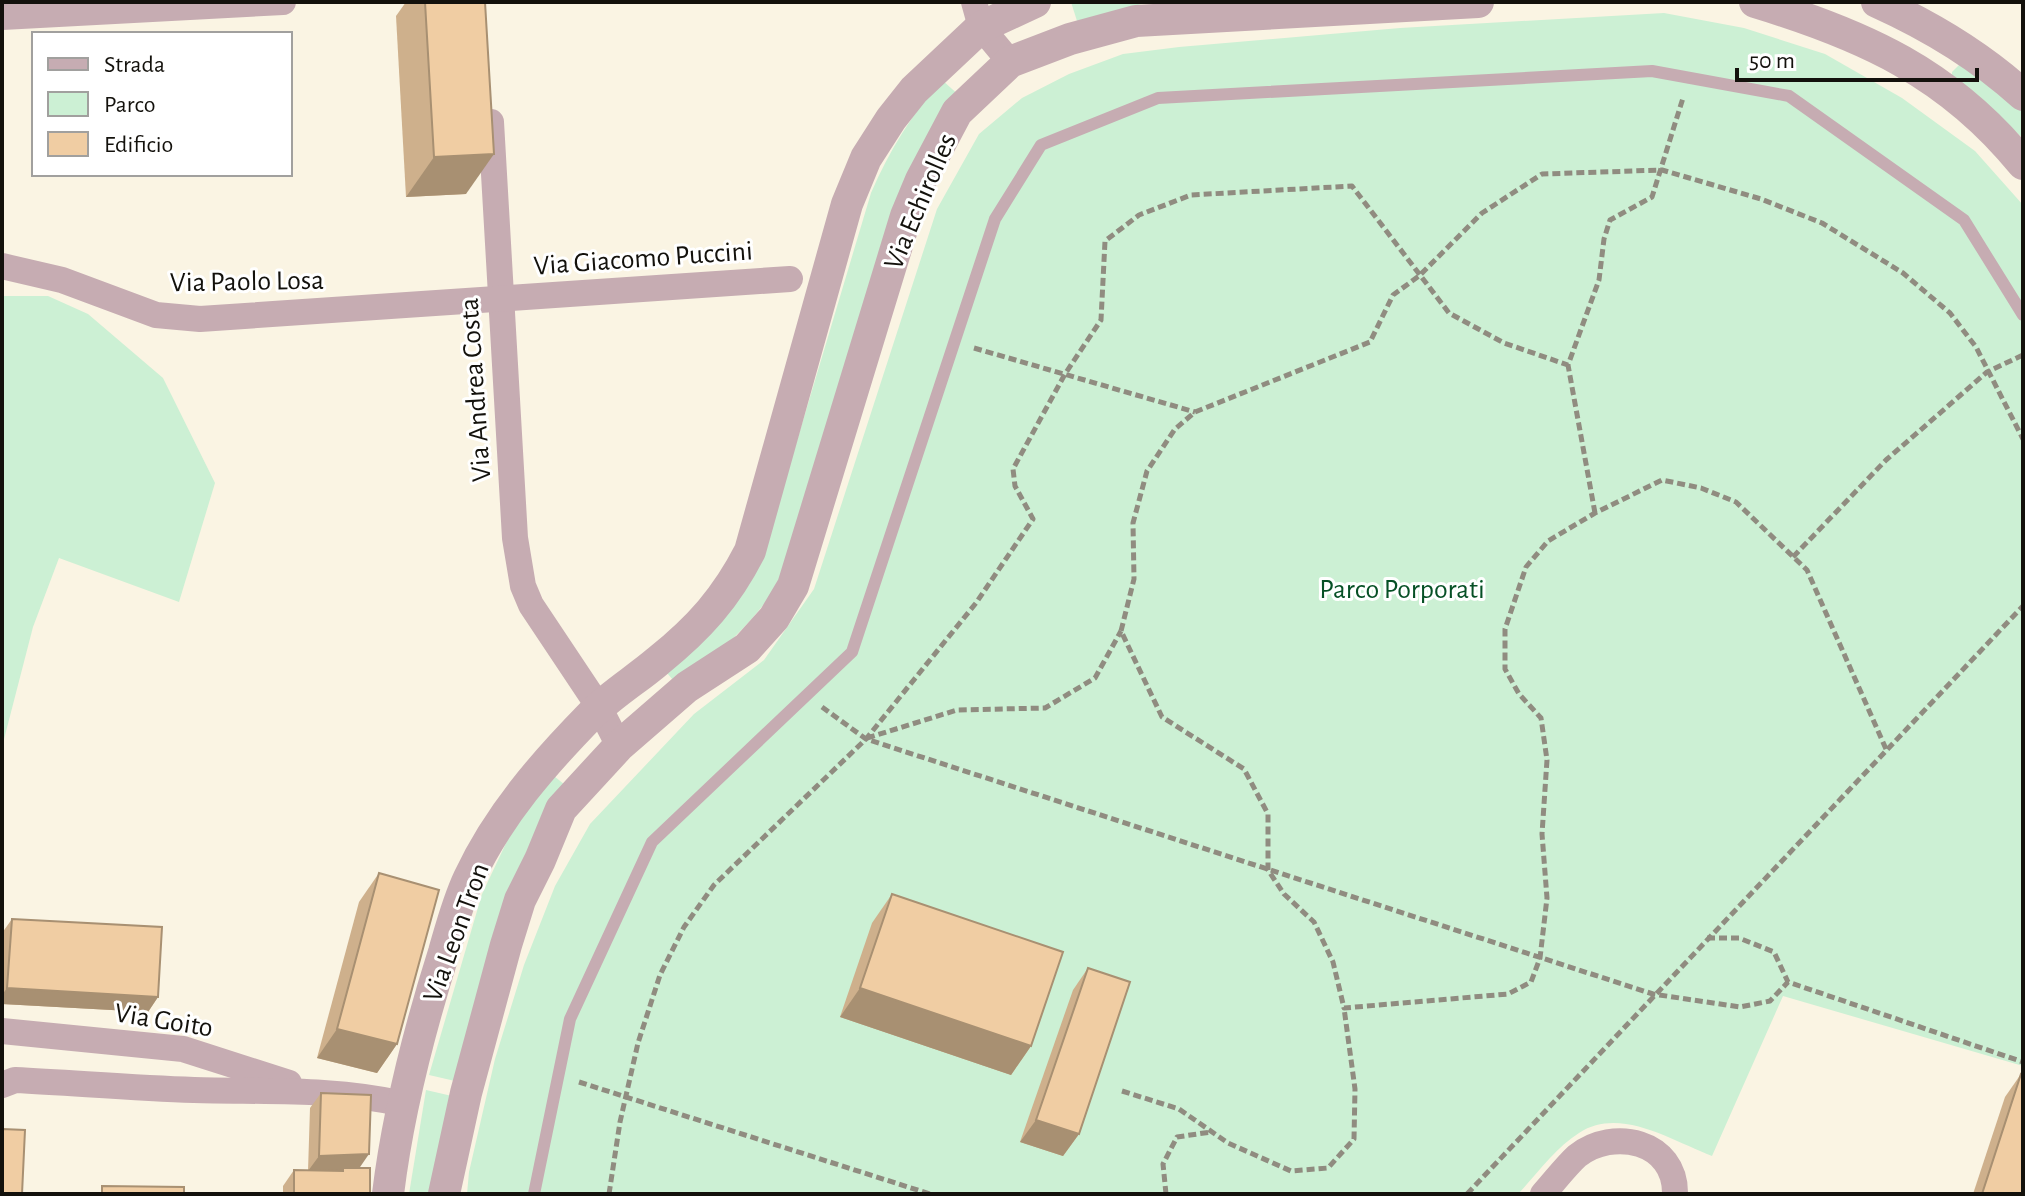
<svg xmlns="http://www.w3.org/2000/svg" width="2025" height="1196" viewBox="0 0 2025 1196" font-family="'Alegreya Sans',sans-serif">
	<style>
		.green { fill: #ccf0d4 }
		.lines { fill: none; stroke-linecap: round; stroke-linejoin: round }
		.path { stroke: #908c80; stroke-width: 5; stroke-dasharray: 8 4; stroke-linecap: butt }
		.service { stroke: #c6acb2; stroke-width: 12 }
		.minor { stroke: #c6acb2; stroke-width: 26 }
		.tertiary { stroke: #c6acb2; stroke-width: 32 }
		.wall { fill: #ceb08c }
		.shaded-wall { fill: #a89072 }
		.building { fill: #f0cda3; stroke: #a89072; stroke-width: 2 }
		.labels { text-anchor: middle; stroke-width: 6; stroke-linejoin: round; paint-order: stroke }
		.street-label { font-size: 28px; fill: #13110c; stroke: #fff }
		.park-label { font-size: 28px; fill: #065025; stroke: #fff }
	</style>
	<rect width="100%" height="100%" fill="#faf4e3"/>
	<g class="green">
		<path d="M1071 2H1149L1077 21Z"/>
		<path d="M1664 13 1744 28 1825 54 1902 98 1975 151 2023 205V1066L1783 996 1712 1156C1672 1141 1620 1106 1579 1133 1555 1148 1537 1174 1518 1194H467L469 1172 495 1059 524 965 555 886 590 824 694 714 764 660 814 589 937 209 979 134 1022 98 1069 74 1123 54 1179 47 1400 28Z"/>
		<path d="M1966 58 2023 103V138L1952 78V72Z"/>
		<path d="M942 80 961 97 776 587C749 629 715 655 678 686L662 667 764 551 871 193C889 151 912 114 942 80Z"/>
		<path d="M2 296H48L88 314 163 378 215 483 179 602 59 558 33 627 2 747Z"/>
		<path d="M550 773 569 788 455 1081 429 1075 482 894 516 822Z"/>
		<path d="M426 1090 452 1096 434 1194H409Z"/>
	</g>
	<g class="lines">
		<g class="path">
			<path d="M974 348 1195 412"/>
			<path d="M1595 513 1568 365 1599 280 1604 239 1610 220 1652 197 1683 98"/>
			<path d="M1793 557 1886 460 1987 372 2023 355"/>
			<path d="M822 707 866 739 1653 994 1740 1007 1770 1001 1788 982"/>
			<path d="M867 738 957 710 1045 708 1095 678 1121 631"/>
			<path d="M1886 749 1807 570 1736 502 1701 488 1662 480 1595 513 1548 541 1526 567 1505 629V669L1519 694 1541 718 1547 760 1542 834 1547 898 1540 958 1531 982 1508 994 1344 1008 1333 962 1314 922 1284 894 1268 870V814L1244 769 1162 717 1121 631 1134 579 1133 523 1147 471 1175 429 1195 412 1370 342 1393 295 1419 276 1482 213 1542 174 1662 170 1761 199 1822 223 1903 273 1950 313 1976 347 2023 439"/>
			<path d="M1707 938H1739L1774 952 1788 982 2023 1062"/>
			<path d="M579 1082 930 1194"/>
			<path d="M1122 1091 1179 1109 1228 1143 1291 1171 1328 1168 1354 1139 1355 1089 1344 1008"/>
			<path d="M609 1194 620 1122 638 1043 660 975 684 927 714 885 866 739 976 603 1033 519 1015 486 1013 469 1065 374 1101 320 1105 241 1139 215 1191 195 1352 186 1449 313 1504 343 1568 365"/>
			<path d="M1166 1194 1163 1164 1177 1137 1211 1132"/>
			<path d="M1467 1194 2023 606"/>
		</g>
		<path class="service" d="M534 1194 570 1019 652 842 852 652 995 219 1041 145 1158 98 1652 71 1789 96 1964 220 2023 315"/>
		<g class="minor">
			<path d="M974 2 981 27 1010 62"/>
			<path d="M2 17 283 2"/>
			<path d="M491 122 515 538 523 586 531 605 599 707 619 746"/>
			<path d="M2 266 62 280 156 315 200 319 790 279"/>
			<path d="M2 1031 183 1049 289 1083"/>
			<path d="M2 1085 15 1080C75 1083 134 1088 194 1090 265 1092 334 1088 404 1104"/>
			<path d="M1543 1194C1554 1182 1565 1167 1577 1156 1613 1127 1676 1141 1675 1194"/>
		</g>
		<g class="tertiary">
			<path d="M1755 2C1864 35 1949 73 2023 164"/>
			<path d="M1877 2C1928 25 1981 57 2023 95"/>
			<path d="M388 1194C398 1112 419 1031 444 952 451 928 458 901 469 878 498 815 544 763 592 714 612 694 637 679 658 661 699 628 726 598 750 551L847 204 866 158 891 119 914 90 981 27 1035 2"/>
			<path d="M444 1194 466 1093 506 945 520 900 540 860 561 809 619 746 687 687 747 648 774 618 793 586 906 216 921 180 957 112 1010 62 1070 39 1136 21 1478 2"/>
		</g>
	</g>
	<g class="wall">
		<path d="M406 2H485L466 194 406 197 396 16Z"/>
		<path d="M379 873 397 1044 377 1073 317 1058 359 902Z"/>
		<path d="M892 894 1031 1046 1011 1075 840 1017 872 923Z"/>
		<path d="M12 919 158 997 148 1012 2 1004V933Z"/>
		<path d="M1088 968 1079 1134 1063 1156 1020 1142 1073 990Z"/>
		<path d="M2021 1074 2023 1194H1973L2005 1097Z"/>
		<path d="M321 1093 359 1168 370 1194H283V1186L294 1170 308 1171 310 1108Z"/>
	</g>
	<g class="shaded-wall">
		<path d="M494 154 466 194 406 197 434 157Z"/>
		<path d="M7 988 158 997 148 1012 2 1004V995Z"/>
		<path d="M860 988 1031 1046 1011 1075 840 1017Z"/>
		<path d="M337 1029 397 1044 377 1073 317 1058Z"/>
		<path d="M1036 1120 1079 1134 1063 1156 1020 1142Z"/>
		<path d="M369 1154 358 1170 343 1168 342 1170 308 1171 319 1156Z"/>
	</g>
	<g class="building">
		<path d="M425 2H485L494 154 434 157Z"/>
		<path d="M379 873 439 890 397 1044 337 1029Z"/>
		<path d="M892 894 1063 952 1031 1046 860 988Z"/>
		<path d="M12 919 162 927 158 997 7 988Z"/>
		<path d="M1088 968 1130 982 1079 1134 1036 1120Z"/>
		<path d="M2021 1074 2023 1075V1194H1982Z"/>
		<path d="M321 1093 371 1095 369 1154 319 1156Z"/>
		<path d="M2 1129 25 1130 22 1194H2Z"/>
		<path d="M343 1168H370V1194H294V1170L343 1171Z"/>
		<path d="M102 1186 184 1187V1194H102Z"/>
	</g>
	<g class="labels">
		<g class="street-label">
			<text transform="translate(919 201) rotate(-67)" y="10">Via Echirolles</text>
			<text transform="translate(643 257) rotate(-4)" y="10">Via Giacomo Puccini</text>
			<text transform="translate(247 280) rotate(-1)" y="10">Via Paolo Losa</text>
			<text transform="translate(474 390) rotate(-94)" y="10">Via Andrea Costa</text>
			<text transform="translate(455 932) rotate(-70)" y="10">Via Leon Tron</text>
			<text transform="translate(164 1019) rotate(9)" y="10">Via Goito</text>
		</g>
		<g class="park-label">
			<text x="1402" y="598">Parco Porporati</text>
		</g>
	</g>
	<rect width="2025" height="1196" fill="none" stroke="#13110c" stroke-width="8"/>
	<rect x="32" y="32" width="260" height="144" fill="#ffffff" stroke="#a1a09e" stroke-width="2"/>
	<rect x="48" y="58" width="40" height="12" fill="#c6acb2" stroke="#a1a09e" stroke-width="2"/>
	<text x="104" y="72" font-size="24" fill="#13110c">Strada</text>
	<rect x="48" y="92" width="40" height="24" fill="#ccf0d4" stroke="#a1a09e" stroke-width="2"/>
	<text x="104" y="112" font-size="24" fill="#13110c">Parco</text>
	<rect x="48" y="132" width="40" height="24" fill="#f0cda3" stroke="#a1a09e" stroke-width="2"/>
	<text x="104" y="152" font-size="24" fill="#13110c">Edificio</text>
	<path d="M1737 68v12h240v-12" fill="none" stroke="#13110c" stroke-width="4"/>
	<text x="1749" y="68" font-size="24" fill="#13110c" stroke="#ffffff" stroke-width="6" paint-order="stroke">50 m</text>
</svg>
